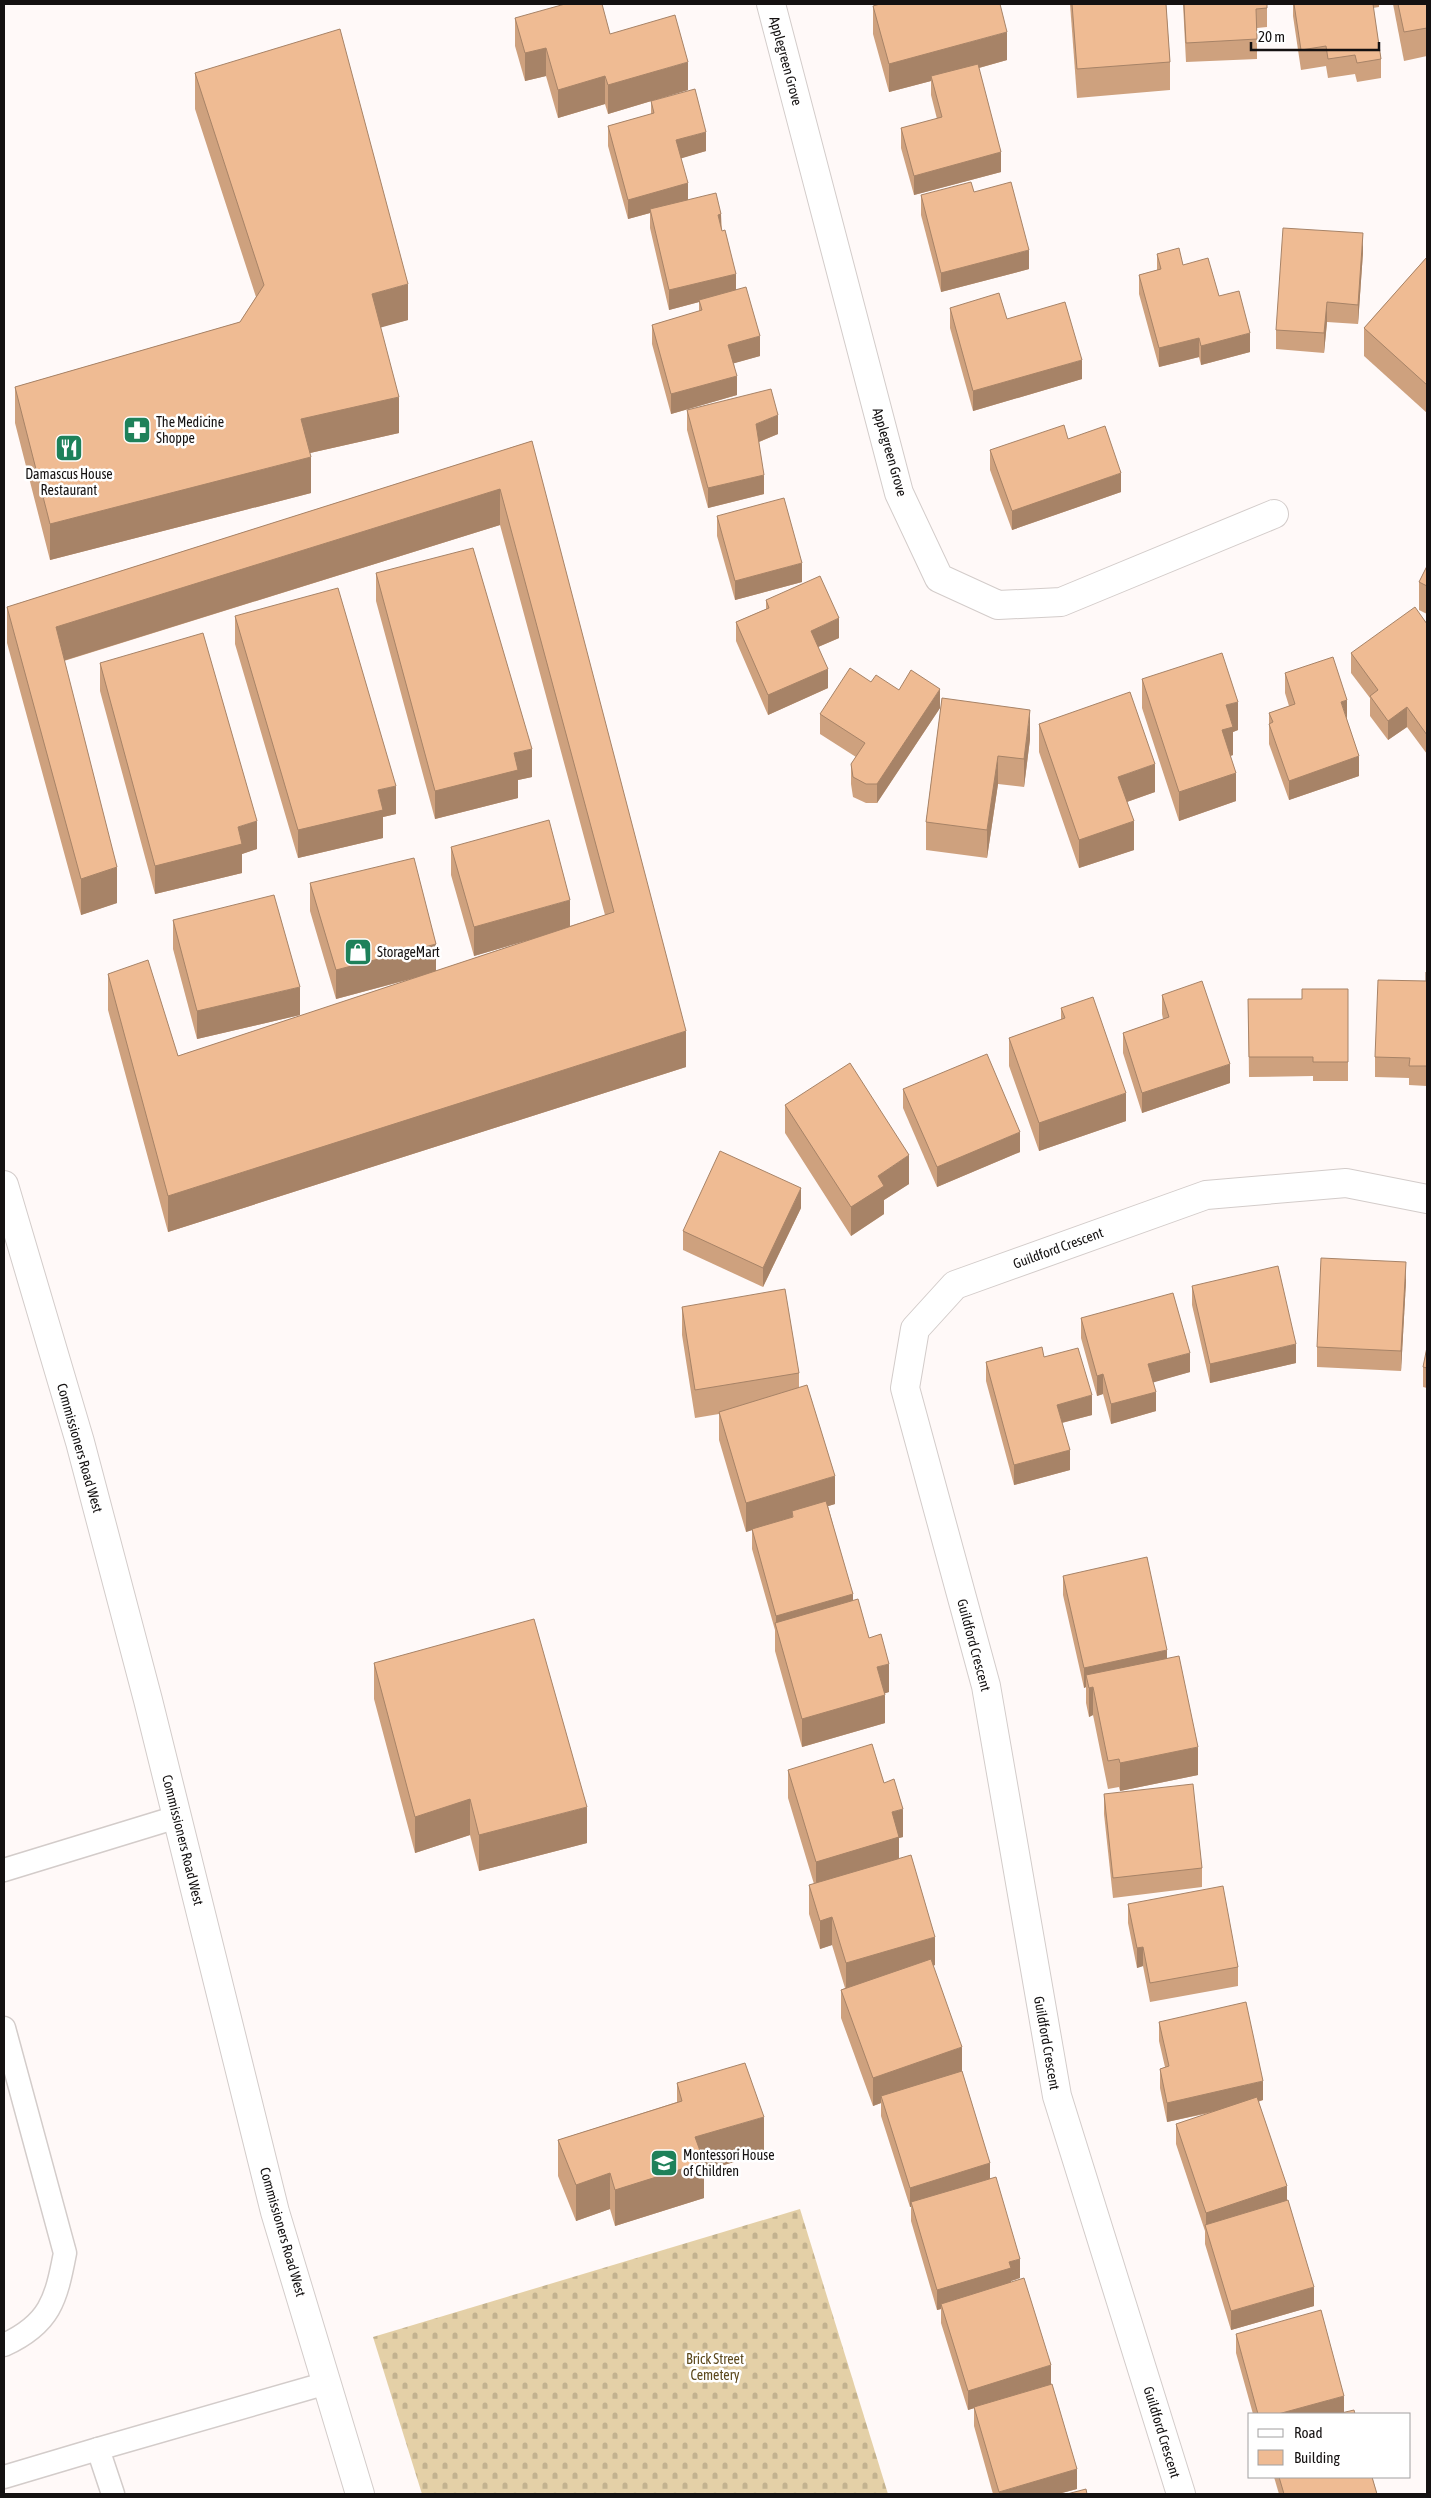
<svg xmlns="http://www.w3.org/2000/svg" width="1431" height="2498" viewBox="0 0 1431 2498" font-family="'Asap Condensed',sans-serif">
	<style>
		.cemetery { fill: url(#cemetery-stones) }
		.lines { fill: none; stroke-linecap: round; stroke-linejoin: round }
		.lane-casing { stroke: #d3ccca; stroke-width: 25 }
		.street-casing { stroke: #d3ccca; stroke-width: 30 }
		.secondary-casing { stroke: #d3ccca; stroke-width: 30 }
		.lane { stroke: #fff; stroke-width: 22 }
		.street { stroke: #fff; stroke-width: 28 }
		.secondary { stroke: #fff; stroke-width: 28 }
		.wall { fill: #cea17e }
		.shaded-wall { fill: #a78367 }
		.building { fill: #efbb93; stroke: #a78367 }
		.labels { text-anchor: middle; stroke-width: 5; stroke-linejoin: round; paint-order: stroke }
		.street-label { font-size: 14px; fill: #141111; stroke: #fff }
		.poi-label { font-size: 14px; fill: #141111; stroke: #fff; text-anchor: start }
		.park-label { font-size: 14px; fill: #5c481c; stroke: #fff }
	</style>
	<defs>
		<pattern id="cemetery-stones" width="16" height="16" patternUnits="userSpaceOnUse" patternTransform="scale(1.25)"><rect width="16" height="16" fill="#e4d0a7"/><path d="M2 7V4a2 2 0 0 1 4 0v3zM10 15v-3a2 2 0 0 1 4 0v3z" fill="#c3b28f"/></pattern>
	</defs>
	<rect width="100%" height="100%" fill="#fff9f8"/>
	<path class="cemetery" d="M800 2209 888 2494H422L373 2337Z"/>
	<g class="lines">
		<g class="lane-casing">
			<g id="lane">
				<path d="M4 1870 177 1817"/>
				<path d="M4 2028 65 2253C56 2300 50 2324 4 2345"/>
				<path d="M4 2477 98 2449"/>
				<path d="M113 2494 98 2449 327 2383"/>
			</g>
		</g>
		<g class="street-casing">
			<g id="street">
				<path d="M771 4 899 493 939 578 998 605 1061 602 1274 514"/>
				<path d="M1181 2494 1057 2096 986 1686 905 1388 915 1329 955 1285 1206 1195 1346 1183 1427 1199"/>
			</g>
		</g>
		<g class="secondary-casing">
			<path id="secondary" d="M4 1185 80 1442 148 1700 275 2212 360 2494"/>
		</g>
		<use href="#lane" class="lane"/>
		<use href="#street" class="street"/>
		<use href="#secondary" class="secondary"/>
	</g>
	<g class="wall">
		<path d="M1070 4H1166L1170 62V90L1077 98Z"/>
		<path d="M1183 4H1267V27L1257 28V59L1186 62Z"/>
		<path d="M1293 4H1379V7L1373 8 1381 59V78L1357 82 1355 74 1328 78 1326 66 1301 70 1293 16Z"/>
		<path d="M1393 4H1427V56L1404 61Z"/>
		<path d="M873 6 1007 60 979 68 1001 172 914 195 901 148V128L937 119 931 95V81L889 92 873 34Z"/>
		<path d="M515 18 610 34 688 90 608 114 605 104 558 118 546 76 525 81 515 46Z"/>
		<path d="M195 73 408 320 380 327 399 433 310 453 311 493 50 560 15 423V387L240 322 256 297 195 109Z"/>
		<path d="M651 101 706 151 681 158 688 200 721 214 722 231 736 290 760 356 734 363 737 395 671 414 652 344V325L699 311V302L669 310 650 228V213L628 219 608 146V126L651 114Z"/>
		<path d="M974 192 1029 269 941 292 921 215V195Z"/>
		<path d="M1363 252 1358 324 1327 322 1324 353 1276 349V330Z"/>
		<path d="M1157 254 1183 265 1219 296 1250 352 1201 365 1199 357 1159 367 1139 294V275L1157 270Z"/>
		<path d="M1427 257V413L1364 356V328Z"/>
		<path d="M950 308 1007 319 1082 379 973 411 950 328Z"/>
		<path d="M687 410 778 434 759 442 764 494 708 508 687 430Z"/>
		<path d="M1068 439 1121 492 1012 530 990 470V450Z"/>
		<path d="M532 441 686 1067 168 1232 108 1010V974L178 1056 415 978 336 999 310 911V883L436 971 532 939 474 956 451 875V847L570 926 605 915 500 525 64 661 117 903 81 915 7 643V607Z"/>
		<path d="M717 516 802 582 735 600 717 536Z"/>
		<path d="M1427 566V614L1419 610V582Z"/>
		<path d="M376 573 532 777 518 780V798L435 819 376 601Z"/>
		<path d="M766 600 839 638 818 647 828 688 768 715 736 641V622L766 609Z"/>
		<path d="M235 616 396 814 383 817V838L298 858 235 644Z"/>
		<path d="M1427 624V754L1407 727 1388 740 1370 716V698L1351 673V653Z"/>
		<path d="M100 663 257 849 242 854V873L155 894 100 691Z"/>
		<path d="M1285 673 1347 720 1359 776 1289 800 1269 744V713L1289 706 1285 693Z"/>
		<path d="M1142 679 1238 730 1233 732V755L1230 756 1236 801 1179 821 1142 708Z"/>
		<path d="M871 682 899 690 940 708 877 803H866L853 797 851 784V764L856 757 820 734V714Z"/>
		<path d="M942 698 1030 739 1024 787 998 784 987 858 926 850V822Z"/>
		<path d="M1039 724 1155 792 1127 802 1134 850 1079 868 1039 752Z"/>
		<path d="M173 920 300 1015 197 1039 173 949Z"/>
		<path d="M1427 972V1086L1409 1085V1078L1375 1077V1057L1426 981Z"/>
		<path d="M1348 989V1081H1313V1076L1249 1077 1248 999H1302Z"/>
		<path d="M1162 995 1230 1083 1142 1113 1123 1053V1033L1163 1019 1162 1014Z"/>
		<path d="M1061 1008 1126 1121 1039 1151 1009 1066V1038L1061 1020Z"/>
		<path d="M903 1089 1020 1152 937 1187 903 1108Z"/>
		<path d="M785 1105 909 1184 884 1200V1214L851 1236 785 1133Z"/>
		<path d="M801 1208 763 1287 683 1250V1231Z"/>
		<path d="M1406 1281 1401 1371 1317 1367V1347Z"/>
		<path d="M1192 1286 1296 1363 1210 1383 1192 1305Z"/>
		<path d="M682 1307 799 1373V1387L835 1504 828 1506 853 1600 869 1638 889 1692 884 1693 885 1723 802 1747 775 1651V1630L752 1549V1530L746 1532 719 1440V1414L695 1418 682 1335Z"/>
		<path d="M1081 1318 1190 1372 1153 1382 1156 1411 1111 1424 1103 1394 1097 1396 1081 1338Z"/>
		<path d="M1427 1347V1388L1423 1387V1367Z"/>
		<path d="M1044 1357 1092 1415 1062 1423 1070 1470 1014 1485 986 1381V1362Z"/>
		<path d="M1063 1576 1167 1658 1198 1775 1120 1791 1119 1787 1108 1789 1093 1715 1089 1717 1086 1703V1687L1084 1688 1063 1595Z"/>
		<path d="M374 1663 587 1843 479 1871 470 1835 415 1853 374 1699Z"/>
		<path d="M788 1770 884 1783 903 1837 899 1838V1859L935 1965 933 1966 990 2178 1020 2278 1011 2281V2282L1051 2384 1077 2489 1058 2494H993L974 2426V2408L968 2410 941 2323V2309L937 2310 911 2221V2207H910L881 2116V2103L873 2106 841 2018V1990L845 1988 832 1945 820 1949 809 1914V1885L814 1884 788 1798Z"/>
		<path d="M1104 1794 1202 1868V1887L1113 1898 1104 1814Z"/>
		<path d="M1128 1904 1238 1967V1986L1150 2002 1143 1966 1137 1968 1128 1923Z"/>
		<path d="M1159 2022 1263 2100 1258 2102 1287 2200 1314 2306 1231 2330 1205 2244V2231L1176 2144V2124L1214 2112 1167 2122 1160 2088V2069L1165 2067 1159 2041Z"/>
		<path d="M677 2083 764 2153 704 2171V2198L615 2226 610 2209 576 2221 558 2176V2140L677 2102Z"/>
		<path d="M1236 2334 1344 2412 1355 2414H1253L1236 2353Z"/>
		<path d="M1274 2477H1372L1377 2494H1279Z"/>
	</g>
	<g class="shaded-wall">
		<path d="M1007 32V60L932 81 931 76V81L889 92V64Z"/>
		<path d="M546 48V76L525 81V53Z"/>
		<path d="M688 62V90L608 114V85Z"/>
		<path d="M605 76V104L558 118V90Z"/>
		<path d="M706 132V151L676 160V140Z"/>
		<path d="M1001 152V172L914 195V176Z"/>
		<path d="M688 183V203L650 209V213L628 219V200Z"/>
		<path d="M721 214V233L718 215Z"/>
		<path d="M1363 233V252L1358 324V305Z"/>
		<path d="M1029 250V269L941 292V273Z"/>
		<path d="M736 274V293L699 300V302L669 310V290Z"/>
		<path d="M408 284V320L372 330V294Z"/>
		<path d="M1327 302V322L1324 353V333Z"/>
		<path d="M1250 333V352L1201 365V346Z"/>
		<path d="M760 336V356L728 365V345Z"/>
		<path d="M1199 338V357L1159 367V348Z"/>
		<path d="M1082 360V379L973 411V391Z"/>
		<path d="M737 376V395L671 414V394Z"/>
		<path d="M399 397V433L301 455V419Z"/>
		<path d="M778 415V434L756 443V424Z"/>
		<path d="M311 457V493L50 560V524Z"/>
		<path d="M1121 473V492L1012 530V511Z"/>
		<path d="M764 475V494L708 508V488Z"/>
		<path d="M500 489V525L56 663V627Z"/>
		<path d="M802 563V582L735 600V581Z"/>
		<path d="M839 618V638L811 650V631Z"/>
		<path d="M828 669V688L768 715V695Z"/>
		<path d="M940 689V708L877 803V784Z"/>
		<path d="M1347 700V720L1341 702Z"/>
		<path d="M1238 702V730L1233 732V755L1222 759V730L1226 705Z"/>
		<path d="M1407 707V727L1388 740V721Z"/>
		<path d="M1030 710V739L1024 787V759Z"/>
		<path d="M532 749V777L518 780V798L435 819V791L514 753Z"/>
		<path d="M998 756V784L987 858V830Z"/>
		<path d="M1359 756V776L1289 800V781Z"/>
		<path d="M1155 764V792L1118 805V777Z"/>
		<path d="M1236 773V801L1179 821V792Z"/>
		<path d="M396 786V814L383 817V838L298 858V830L378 790Z"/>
		<path d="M257 821V849L242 854V873L155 894V866L238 827Z"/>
		<path d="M1134 821V850L1079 868V840Z"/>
		<path d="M117 867V903L81 915V879Z"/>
		<path d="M570 900V928L474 956V927Z"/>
		<path d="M436 944V972L336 999V970Z"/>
		<path d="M300 987V1015L197 1039V1011Z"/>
		<path d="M686 1031V1067L168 1232V1196Z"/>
		<path d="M1230 1064V1083L1142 1113V1093Z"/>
		<path d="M1126 1093V1121L1039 1151V1123Z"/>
		<path d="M1020 1132V1152L937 1187V1167Z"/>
		<path d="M909 1155V1184L884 1200V1214L851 1236V1207L878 1176Z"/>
		<path d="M801 1188V1208L763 1287V1268Z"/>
		<path d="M1406 1262V1281L1401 1371V1351Z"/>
		<path d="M1296 1344V1363L1210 1383V1364Z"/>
		<path d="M1190 1353V1372L1148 1384V1364Z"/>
		<path d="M1103 1374V1394L1097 1396V1376Z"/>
		<path d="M1156 1392V1411L1111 1424V1404Z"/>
		<path d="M1092 1395V1415L1057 1424V1405Z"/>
		<path d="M1070 1450V1470L1014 1485V1465Z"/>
		<path d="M835 1476V1504L793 1517 792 1511V1517L746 1532V1503Z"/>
		<path d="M853 1594V1614L776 1628V1616Z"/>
		<path d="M1167 1650V1669L1086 1675V1687L1084 1688V1668Z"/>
		<path d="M889 1664V1692L877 1696V1667Z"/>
		<path d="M1093 1687V1715L1089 1717V1688Z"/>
		<path d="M885 1695V1723L802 1747V1719Z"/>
		<path d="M1198 1747V1775L1120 1791V1763Z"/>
		<path d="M470 1799V1835L415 1853V1817Z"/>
		<path d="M587 1807V1843L479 1871V1835Z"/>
		<path d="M903 1809V1837L899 1838V1866L816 1890V1862L892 1812Z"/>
		<path d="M832 1917V1945L820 1949V1921Z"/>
		<path d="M935 1937V1965L846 1991V1963Z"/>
		<path d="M1143 1947V1966L1137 1968V1948Z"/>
		<path d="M962 2047V2075L881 2096V2103L873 2106V2078Z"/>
		<path d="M1263 2081V2100L1167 2122V2103Z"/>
		<path d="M764 2117V2153L704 2171V2198L615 2226V2190L695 2137Z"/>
		<path d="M990 2163V2182L911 2202V2207H910V2188Z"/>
		<path d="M610 2173V2209L576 2221V2185Z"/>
		<path d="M1287 2186V2205L1206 2226V2213Z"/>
		<path d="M1020 2259V2278L1011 2281V2288L941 2304V2309L937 2310V2290L1009 2262Z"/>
		<path d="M1314 2287V2306L1231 2330V2311Z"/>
		<path d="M1051 2365V2385L968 2410V2391Z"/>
		<path d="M1344 2396V2414H1278Z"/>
		<path d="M1077 2469V2489L1058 2494H999V2492Z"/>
	</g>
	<g class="building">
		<path d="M565 4H602L610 34 675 15 688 62 608 85 605 76 558 90 546 48 525 53 515 18Z"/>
		<path d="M880 4H1000L1007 32 889 64 873 6Z"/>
		<path d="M1072 4H1166L1170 62 1077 69Z"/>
		<path d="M1184 4H1267V8L1256 9 1257 39 1186 43Z"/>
		<path d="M1294 4H1373L1381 59 1357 63 1355 55 1328 59 1326 46 1301 50Z"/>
		<path d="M1398 4H1427V28L1404 32Z"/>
		<path d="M340 29 408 284 372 294 399 397 301 419 311 457 50 524 15 387 240 322 264 285 195 73Z"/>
		<path d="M978 64 1001 152 914 176 901 128 942 117 931 76Z"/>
		<path d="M695 89 706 132 676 140 688 183 628 200 608 126 654 113 651 101Z"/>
		<path d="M971 182 974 192 1011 182 1029 250 941 273 921 195Z"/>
		<path d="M716 193 721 214 718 215 722 231 725 230 736 274 669 290 650 209Z"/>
		<path d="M1283 228 1363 233 1358 305 1327 302 1324 333 1276 330Z"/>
		<path d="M1179 248 1183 265 1208 258 1219 296 1239 291 1250 333 1201 346 1199 338 1159 348 1139 275 1161 269 1157 254Z"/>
		<path d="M1427 257V385L1364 328Z"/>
		<path d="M746 287 760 336 728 345 737 376 671 394 652 325 702 310 699 300Z"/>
		<path d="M999 293 1007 319 1065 302 1082 360 973 391 950 308Z"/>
		<path d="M771 389 778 415 756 424 764 475 708 488 687 410Z"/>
		<path d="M1064 425 1068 439 1105 426 1121 473 1012 511 990 450Z"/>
		<path d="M532 441 686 1031 168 1196 108 974 148 960 178 1056 614 912 500 489 56 627 117 867 81 879 7 607Z"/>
		<path d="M784 498 802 563 735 581 717 516Z"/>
		<path d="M473 548 532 749 514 753 518 770 435 791 376 573Z"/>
		<path d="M1427 566V586L1419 582Z"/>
		<path d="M820 576 839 618 811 631 828 669 768 695 736 622 769 608 766 600Z"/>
		<path d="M338 588 396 786 378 790 383 810 298 830 235 616Z"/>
		<path d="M1415 607 1427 624V735L1407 707 1388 721 1370 696 1378 690 1351 653Z"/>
		<path d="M203 633 257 821 238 827 242 844 155 866 100 663Z"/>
		<path d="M1222 653 1238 702 1226 705 1233 727 1222 730 1236 773 1179 792 1142 679Z"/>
		<path d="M1333 657 1347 700 1341 702 1359 756 1289 781 1269 724 1273 722 1269 713 1295 704 1285 673Z"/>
		<path d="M850 668 871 682 876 675 899 690 911 670 940 689 877 784H866L853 777 851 764 865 743 820 714Z"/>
		<path d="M1130 692 1155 764 1118 777 1134 821 1079 840 1039 724Z"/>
		<path d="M942 698 1030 710 1024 759 998 756 987 830 926 822Z"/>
		<path d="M549 820 570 900 474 927 451 847Z"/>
		<path d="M414 858 436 944 336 970 310 883Z"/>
		<path d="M274 895 300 987 197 1011 173 920Z"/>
		<path d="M1426 972H1427V1066H1409L1410 1058 1375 1057 1378 980 1426 981Z"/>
		<path d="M1202 981 1230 1064 1142 1093 1123 1033 1169 1017 1162 995Z"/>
		<path d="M1302 989H1348V1062H1313V1057H1249L1248 999H1302Z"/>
		<path d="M1093 997 1126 1093 1039 1123 1009 1038 1065 1018 1061 1008Z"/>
		<path d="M987 1054 1020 1132 937 1167 903 1089Z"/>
		<path d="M850 1063 909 1155 878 1176 884 1186 851 1207 785 1105Z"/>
		<path d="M720 1151 801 1188 763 1268 683 1231Z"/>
		<path d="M1321 1258 1406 1262 1401 1351 1317 1347Z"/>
		<path d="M1278 1266 1296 1344 1210 1364 1192 1286Z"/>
		<path d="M785 1289 799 1373 695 1390 682 1307Z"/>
		<path d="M1173 1293 1190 1353 1148 1364 1156 1392 1111 1404 1103 1374 1097 1376 1081 1318Z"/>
		<path d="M1042 1347 1044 1357 1078 1348 1092 1395 1057 1405 1070 1450 1014 1465 986 1362Z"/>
		<path d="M1427 1347V1368L1423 1367Z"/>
		<path d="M807 1385 835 1476 746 1503 719 1412Z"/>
		<path d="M826 1501 853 1594 776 1616 752 1529 793 1517 792 1511Z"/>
		<path d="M1147 1557 1167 1650 1084 1668 1063 1576Z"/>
		<path d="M858 1599 869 1638 881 1634 889 1664 877 1667 885 1695 802 1719 775 1623Z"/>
		<path d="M534 1619 587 1807 479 1835 470 1799 415 1817 374 1663Z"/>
		<path d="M1179 1656 1198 1747 1120 1763 1119 1759 1108 1761 1093 1687 1089 1688 1086 1675Z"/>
		<path d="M872 1744 884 1783 894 1779 903 1809 892 1812 899 1837 816 1862 788 1770Z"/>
		<path d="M1193 1784 1202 1868 1113 1878 1104 1794Z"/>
		<path d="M911 1855 935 1937 846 1963 832 1917 820 1921 809 1885Z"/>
		<path d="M1223 1886 1238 1967 1150 1983 1143 1947 1137 1948 1128 1904Z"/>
		<path d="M931 1959 962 2047 873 2078 841 1990Z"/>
		<path d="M1246 2002 1263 2081 1167 2103 1160 2069 1169 2066 1159 2022Z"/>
		<path d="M745 2063 764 2117 695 2137 704 2162 615 2190 610 2173 576 2185 558 2140 682 2101 677 2083Z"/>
		<path d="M962 2071 990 2163 910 2188 881 2096Z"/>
		<path d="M1257 2097 1287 2186 1206 2213 1176 2124Z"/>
		<path d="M996 2177 1020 2259 1009 2262 1011 2268 937 2290 911 2202Z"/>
		<path d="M1288 2200 1314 2287 1231 2311 1205 2225Z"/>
		<path d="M1024 2278 1051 2365 968 2391 941 2304Z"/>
		<path d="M1321 2310 1344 2396 1278 2414H1258L1236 2334Z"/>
		<path d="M1052 2384 1077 2469 999 2492 974 2407Z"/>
		<path d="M1354 2410 1355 2414H1337Z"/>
		<path d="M1279 2477H1372L1377 2494H1284Z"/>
		<path d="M1086 2489 1087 2494H1067Z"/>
	</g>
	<defs>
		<g id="pharmacy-square" transform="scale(1.4375)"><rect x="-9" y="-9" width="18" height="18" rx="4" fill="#1e815a" stroke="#fff"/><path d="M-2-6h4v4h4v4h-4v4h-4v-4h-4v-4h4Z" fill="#fff"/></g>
		<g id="restaurant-square" transform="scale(1.4375)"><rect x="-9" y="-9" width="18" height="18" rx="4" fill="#1e815a" stroke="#fff"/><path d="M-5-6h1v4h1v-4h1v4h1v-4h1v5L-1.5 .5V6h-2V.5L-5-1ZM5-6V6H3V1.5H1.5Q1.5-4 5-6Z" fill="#fff"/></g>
		<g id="shop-square" transform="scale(1.4375)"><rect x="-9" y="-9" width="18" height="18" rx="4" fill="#1e815a" stroke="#fff"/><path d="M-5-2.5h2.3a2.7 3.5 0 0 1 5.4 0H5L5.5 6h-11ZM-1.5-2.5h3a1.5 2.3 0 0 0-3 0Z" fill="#fff"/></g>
		<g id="school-square" transform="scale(1.4375)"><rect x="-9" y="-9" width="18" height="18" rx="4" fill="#1e815a" stroke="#fff"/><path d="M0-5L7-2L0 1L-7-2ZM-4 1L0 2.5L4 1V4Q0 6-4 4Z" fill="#fff"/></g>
	</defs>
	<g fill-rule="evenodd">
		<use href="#pharmacy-square" x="137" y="430"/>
		<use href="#restaurant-square" x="69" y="448"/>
		<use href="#shop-square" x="358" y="952"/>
		<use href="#school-square" x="664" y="2163"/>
	</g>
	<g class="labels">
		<g class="street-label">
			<text transform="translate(786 61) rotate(75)" y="5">Applegreen Grove</text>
			<text transform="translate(890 452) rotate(74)" y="5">Applegreen Grove</text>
			<text transform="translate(1058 1248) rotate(-20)" y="5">Guildford Crescent</text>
			<text transform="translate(80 1448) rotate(74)" y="5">Commissioners Road West</text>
			<text transform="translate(974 1645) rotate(75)" y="5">Guildford Crescent</text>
			<text transform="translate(183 1840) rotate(76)" y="5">Commissioners Road West</text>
			<text transform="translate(1047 2043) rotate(80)" y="5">Guildford Crescent</text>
			<text transform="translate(283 2232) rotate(74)" y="5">Commissioners Road West</text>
			<text transform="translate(1162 2432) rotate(73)" y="5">Guildford Crescent</text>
		</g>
		<g class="poi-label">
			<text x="156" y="427">The Medicine<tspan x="156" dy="16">Shoppe</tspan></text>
			<text x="69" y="479" text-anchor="middle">Damascus House<tspan x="69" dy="16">Restaurant</tspan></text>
			<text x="377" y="957">StorageMart</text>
			<text x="683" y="2160">Montessori House<tspan x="683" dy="16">of Children</tspan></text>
		</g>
		<g class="park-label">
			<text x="715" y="2364">Brick Street<tspan x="715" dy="16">Cemetery</tspan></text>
		</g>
	</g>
	<rect width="1431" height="2498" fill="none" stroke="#141111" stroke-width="10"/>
	<rect x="1248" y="2413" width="162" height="65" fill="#ffffff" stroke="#a1a0a0"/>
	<rect x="1258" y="2429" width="25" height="8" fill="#ffffff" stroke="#a1a0a0"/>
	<text x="1294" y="2438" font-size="15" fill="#141111">Road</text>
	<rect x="1258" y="2450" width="25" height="15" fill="#efbb93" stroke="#a1a0a0"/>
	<text x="1294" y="2463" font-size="15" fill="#141111">Building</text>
	<path d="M1251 42v8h128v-8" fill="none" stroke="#141111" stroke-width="2.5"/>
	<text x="1258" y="42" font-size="15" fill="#141111" stroke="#ffffff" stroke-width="4" paint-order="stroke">20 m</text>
</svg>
